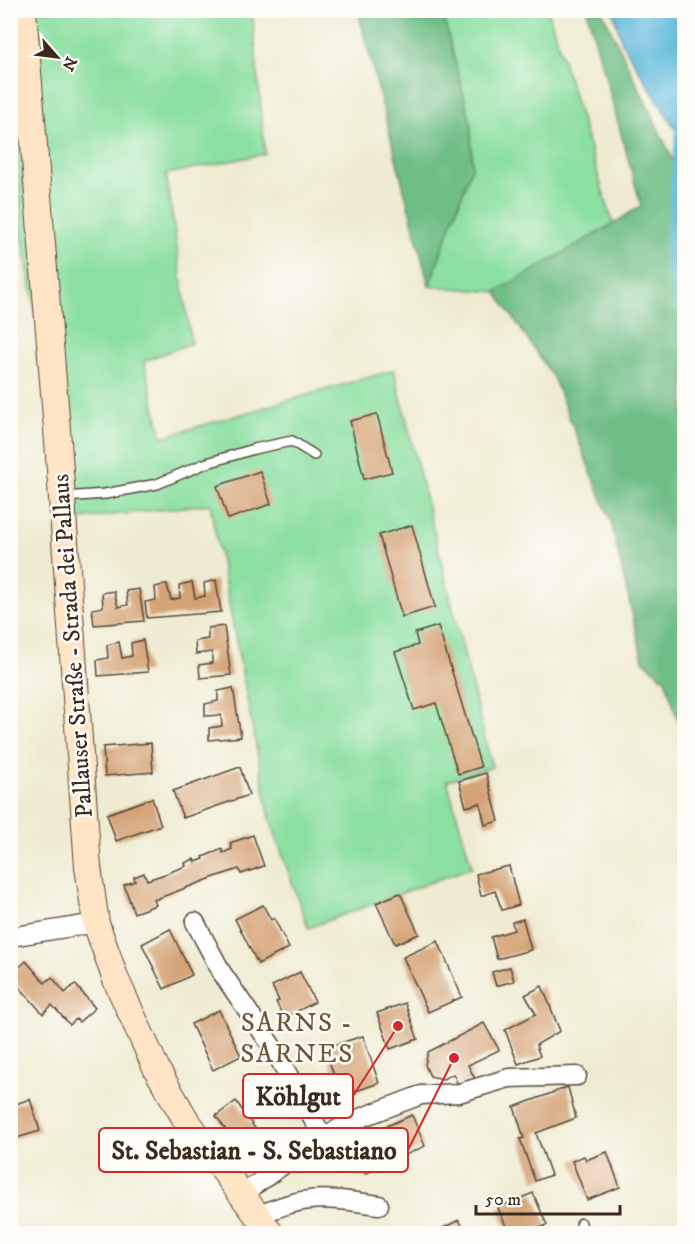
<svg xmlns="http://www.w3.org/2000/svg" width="695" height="1244" viewBox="0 0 695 1244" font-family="'IM FELL DW Pica',serif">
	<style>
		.green { fill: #8bdfa1; stroke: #638460; stroke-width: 1.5 }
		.forest { fill: #70be87; stroke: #567452; stroke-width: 1.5 }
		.water { fill: #5db9db; stroke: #4c727c; stroke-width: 1.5 }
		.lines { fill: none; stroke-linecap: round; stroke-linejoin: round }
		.stream { stroke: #5db9db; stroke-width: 6 }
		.building { fill: #d4a274 }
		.lane-casing { stroke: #564739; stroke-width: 12 }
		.street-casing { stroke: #564739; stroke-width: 21 }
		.secondary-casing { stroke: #564739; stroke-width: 28 }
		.lane { stroke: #fff; stroke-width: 9 }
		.street { stroke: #fff; stroke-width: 18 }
		.secondary { stroke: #ffe4c6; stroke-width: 26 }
		.labels { text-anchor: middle; stroke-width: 5; stroke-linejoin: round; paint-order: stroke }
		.street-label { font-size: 24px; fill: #3b2a1e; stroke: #fdfcf7 }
		.quarter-label { font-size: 27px; letter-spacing: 1.5px; fill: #71543c; stroke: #fdfcf7 }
		.leader { fill: none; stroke: #d62828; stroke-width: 2 }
		.callout-dot { fill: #d62828; stroke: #fdfcf7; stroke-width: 2 }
		.callout { fill: #fdfcf7; stroke: #d62828; stroke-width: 2 }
		.callout-label { font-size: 26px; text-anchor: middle; font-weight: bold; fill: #3b2a1e }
	</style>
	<rect width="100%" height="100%" fill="#fdfcf7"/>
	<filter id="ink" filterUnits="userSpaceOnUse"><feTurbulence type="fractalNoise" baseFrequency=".0167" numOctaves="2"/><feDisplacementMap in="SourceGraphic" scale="12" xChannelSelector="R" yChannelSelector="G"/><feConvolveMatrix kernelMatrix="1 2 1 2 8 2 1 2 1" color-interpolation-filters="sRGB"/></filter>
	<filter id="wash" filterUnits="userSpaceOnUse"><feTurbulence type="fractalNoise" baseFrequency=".008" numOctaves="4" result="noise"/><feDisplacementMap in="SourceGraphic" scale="24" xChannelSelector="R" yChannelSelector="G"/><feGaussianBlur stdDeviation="1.35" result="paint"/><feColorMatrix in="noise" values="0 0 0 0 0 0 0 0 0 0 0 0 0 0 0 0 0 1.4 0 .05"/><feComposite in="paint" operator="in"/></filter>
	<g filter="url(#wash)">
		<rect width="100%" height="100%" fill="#efebd2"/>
		<g class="green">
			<path d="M10 11H252L265 154 166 174 191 343 144 361 162 437 394 370 492 767 447 781 472 867 308 928 270 819 210 504 63 521 58 442 22 234Z"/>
			<path d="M442 11H548L613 224 496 292 429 286 472 167 471 124Z"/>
		</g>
		<g class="forest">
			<path d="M358 11H442L471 124 472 167 429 286Z"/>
			<path d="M587 11H602L673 160 684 174V739L665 679 643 660 611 522 553 377 496 292 613 224 641 205Z"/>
		</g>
		<path class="water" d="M613 11H684V143L622 43Z"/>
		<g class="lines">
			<path class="stream" d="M679 125 667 258 684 320"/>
		</g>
		<g id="blocks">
			<g class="building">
				<path d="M377 414 392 472 364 479 350 421Z"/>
				<path d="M260 471 271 504 228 519 217 486Z"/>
				<path d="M412 525 435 607 402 617 379 535Z"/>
				<path d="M216 580 221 612 147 618 145 602 156 600 155 587 167 584 171 600 180 598 179 585 192 582 195 598 205 596 204 583Z"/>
				<path d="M139 589 144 621 94 625 92 609 103 607 102 593 114 591 118 607 128 605 126 591Z"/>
				<path d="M224 626 231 675 200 678 199 665 212 663V652L196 654 195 641 208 639V628Z"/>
				<path d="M438 626 481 767 458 774 436 703 414 710 395 652 418 645 415 633Z"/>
				<path d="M143 640 148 672 98 676 97 660 108 658 107 645 119 642 122 658 132 656 131 643Z"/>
				<path d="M233 688 241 737 209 740V728L222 726 221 715 205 716V704L218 701V691Z"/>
				<path d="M151 743 153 772 105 776 103 747Z"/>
				<path d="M240 767 249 795 183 818 173 791Z"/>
				<path d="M486 773 499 821 485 825 480 803 466 807 459 781Z"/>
				<path d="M152 798 161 825 116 841 107 814Z"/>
				<path d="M253 835 264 866 241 874 239 869 212 878 154 900 156 905 134 913 124 885 135 881 134 877 144 873 147 880 165 874 186 866 185 863 194 859 195 862 204 859 203 857 222 849 223 853 232 849 230 843Z"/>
				<path d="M509 866 519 905 502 910 495 891 481 896 476 874Z"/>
				<path d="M400 893 419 934 395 944 376 903Z"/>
				<path d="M263 905 271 920 274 918 289 948 258 964 235 919Z"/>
				<path d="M523 919 531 950 497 959 491 937 514 930 512 922Z"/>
				<path d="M170 929 192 975 164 989 142 944Z"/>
				<path d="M438 941 462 997 428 1012 403 957Z"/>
				<path d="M26 961 45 983 52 977 65 993 75 984 95 1008 79 1022 76 1019 70 1025 52 1005 43 1014 10 976Z"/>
				<path d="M510 967 514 981 496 986 492 972Z"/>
				<path d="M300 972 315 1002 284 1018 276 1002 279 1001 272 986Z"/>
				<path d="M542 986 560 1031 536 1045 540 1056 518 1064 505 1030 536 1014 525 995Z"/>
				<path d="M405 1003 418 1039 390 1049 377 1013Z"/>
				<path d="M219 1010 241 1056 213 1070 191 1024Z"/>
				<path d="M484 1023 499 1050 468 1065 475 1079 459 1086 453 1074 443 1079 430 1076 425 1065 428 1052Z"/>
				<path d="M363 1036 379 1083 333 1099 327 1094 328 1089 324 1085 325 1078 334 1075 324 1048Z"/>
				<path d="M568 1087 576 1118 536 1133 551 1175 535 1181 520 1139 524 1138 514 1107Z"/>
				<path d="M30 1099 40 1131 10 1140V1106Z"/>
				<path d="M236 1101 261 1137 238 1154 224 1135 228 1133 216 1116Z"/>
				<path d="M412 1115 425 1146 365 1174 350 1142Z"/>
				<path d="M607 1152 620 1187 587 1200 572 1161 584 1156 586 1160Z"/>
				<path d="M533 1193 547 1225 527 1233H509L498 1208Z"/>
				<path d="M459 1220 466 1233H433Z"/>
			</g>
		</g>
	</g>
	<g filter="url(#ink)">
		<use href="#blocks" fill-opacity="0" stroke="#564739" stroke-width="1.5"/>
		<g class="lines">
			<g class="lane-casing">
				<g id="lane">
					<path d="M64 497 105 494 157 484 204 464 254 449 292 441 314 455"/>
					<path d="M581 1223 582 1234"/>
				</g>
			</g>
			<g class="street-casing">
				<g id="street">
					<path d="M195 922 222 973 273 1048 323 1137"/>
					<path d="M10 937 96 923"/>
					<path d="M242 1194 323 1137 355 1120 421 1095 459 1093 509 1078 577 1076"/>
					<path d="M258 1216C306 1193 328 1198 379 1205"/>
				</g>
			</g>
			<g class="secondary-casing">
				<path id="secondary" d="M23 10 58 442 88 867 96 923 116 980 157 1070 186 1120 271 1234"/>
			</g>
			<use href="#lane" class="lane"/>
			<use href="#street" class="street"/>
			<use href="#secondary" class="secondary"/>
		</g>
	</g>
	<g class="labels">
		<g class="street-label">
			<text transform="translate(72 646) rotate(-94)" y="8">Pallauser Straße - Strada dei Pallaus</text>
		</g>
		<g class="quarter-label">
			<text x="297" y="1031">SARNS -<tspan x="297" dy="31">SARNES</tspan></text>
		</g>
	</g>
	<path class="leader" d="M398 1026L353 1096M454 1058L408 1150"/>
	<g class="callout-dot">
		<circle cx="398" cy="1026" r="6"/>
		<circle cx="454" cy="1058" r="6"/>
	</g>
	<g class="callout">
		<rect x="243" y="1074" width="110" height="44" rx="6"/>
		<rect x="99" y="1128" width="309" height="44" rx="6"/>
	</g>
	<g class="callout-label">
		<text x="298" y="1105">Köhlgut</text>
		<text x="254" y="1159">St. Sebastian - S. Sebastiano</text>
	</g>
	<rect width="695" height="1244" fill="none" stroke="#fdfcf7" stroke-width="36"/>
	<g transform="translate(57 57) rotate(118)" stroke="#fdfcf7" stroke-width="4.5" paint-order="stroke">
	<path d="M0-4.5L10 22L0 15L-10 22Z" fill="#3b2a1e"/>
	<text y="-9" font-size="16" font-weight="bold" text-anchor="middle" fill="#3b2a1e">N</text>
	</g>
	<path d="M476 1205v9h144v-9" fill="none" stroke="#3b2a1e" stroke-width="3"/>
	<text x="485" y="1205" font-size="18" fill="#3b2a1e" stroke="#fdfcf7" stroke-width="4.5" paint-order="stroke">50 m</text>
</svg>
